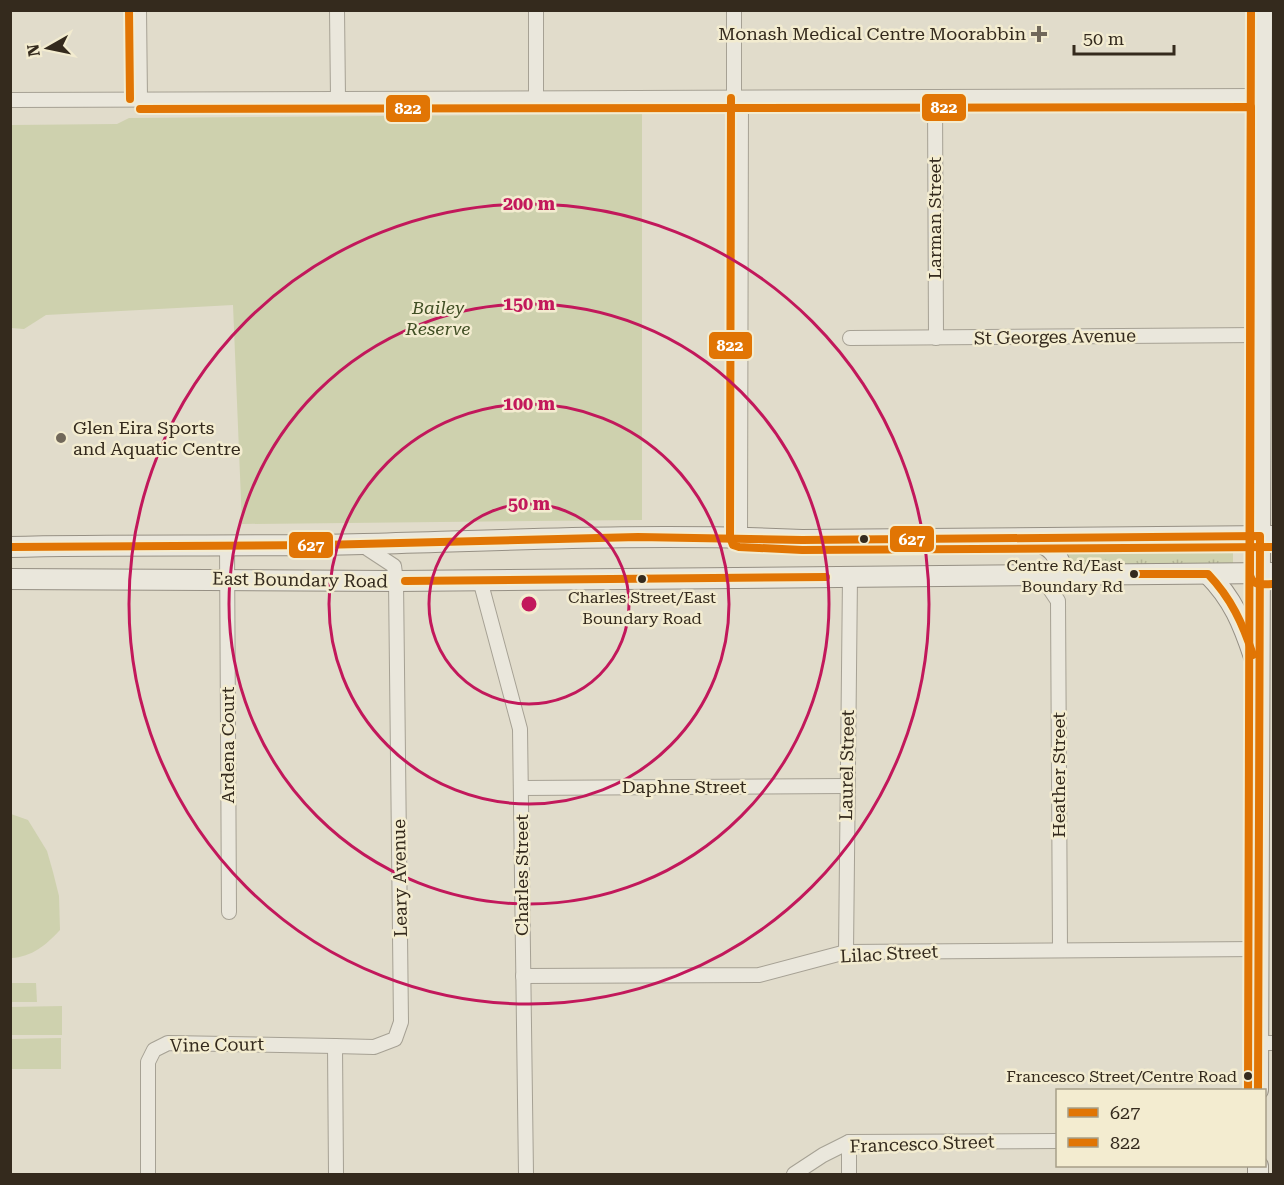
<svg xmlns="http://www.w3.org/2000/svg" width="1284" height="1185" viewBox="0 0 1284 1185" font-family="'Roboto Serif',serif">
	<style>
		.grass { fill: url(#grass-tufts) }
		.park { fill: #ced1ae }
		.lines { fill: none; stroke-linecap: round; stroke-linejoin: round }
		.minor-casing { stroke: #a6a194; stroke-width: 16 }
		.secondary-casing { stroke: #969084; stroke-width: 22 }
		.minor { stroke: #eae7dc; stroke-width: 14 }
		.secondary { stroke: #eae7dc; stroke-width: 20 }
		.bus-1-casing { stroke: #f3ecd0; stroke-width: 12 }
		.bus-2-casing { stroke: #f3ecd0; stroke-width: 12 }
		.bus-3-casing { stroke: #f3ecd0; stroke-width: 12 }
		.bus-1 { stroke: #e17504; stroke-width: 8 }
		.bus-2 { stroke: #e17504; stroke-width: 8 }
		.bus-3 { stroke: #e17504; stroke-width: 8 }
		.ring { fill: none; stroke: #c2185b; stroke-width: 3 }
		.poi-dot { fill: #71685a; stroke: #f3ecd0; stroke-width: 2 }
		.bus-dot { fill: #342a1d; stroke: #f3ecd0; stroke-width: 2 }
		.labels { text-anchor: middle; stroke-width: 5; stroke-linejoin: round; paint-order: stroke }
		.bus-label { font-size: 16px; fill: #342a1d; stroke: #f3ecd0; text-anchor: end }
		.poi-label { font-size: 18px; fill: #342a1d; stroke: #f3ecd0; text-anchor: end }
		.street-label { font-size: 18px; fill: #342a1d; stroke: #f3ecd0 }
		.park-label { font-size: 18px; font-style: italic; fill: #414f25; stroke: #f3ecd0 }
		.centre { fill: #c2185b; stroke: #f3ecd0; stroke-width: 3 }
		.ring-label { font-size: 18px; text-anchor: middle; font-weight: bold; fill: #c2185b; stroke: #f3ecd0; stroke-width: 5; stroke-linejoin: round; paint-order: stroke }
		.line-badge { stroke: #f3ecd0; stroke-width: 2 }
		.badge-label { font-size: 16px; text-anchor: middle; font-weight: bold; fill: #fff }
	</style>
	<defs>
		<pattern id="grass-tufts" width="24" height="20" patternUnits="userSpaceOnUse" patternTransform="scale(1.5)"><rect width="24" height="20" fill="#ced1ae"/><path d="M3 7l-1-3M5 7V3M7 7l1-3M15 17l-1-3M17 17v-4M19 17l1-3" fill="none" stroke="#b2b495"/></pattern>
	</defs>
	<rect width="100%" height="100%" fill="#e1dccb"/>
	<path class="grass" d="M1089 544 1134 549H1233V566L1071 568 1062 546Z"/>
	<g class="park">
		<path d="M642 114V520L242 524 233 305 46 315 24 329 11 328V125L117 124 129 118Z"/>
		<path d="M11 814 28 820 47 851 53 872 59 896 60 930C46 945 32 957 11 958Z"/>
		<path d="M11 983H36L37 1002H11Z"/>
		<path d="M62 1006V1035H11V1007Z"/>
		<path d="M61 1038V1069H11V1039Z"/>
	</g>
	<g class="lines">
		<g class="minor-casing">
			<g id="minor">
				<path d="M139 10 140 99"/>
				<path d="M337 10 338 98"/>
				<path d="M536 10V98"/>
				<path d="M734 10V98"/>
				<path d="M935 98 936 338"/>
				<path d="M10 100 1262 96"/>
				<path d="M850 338 1261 335"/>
				<path d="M740 537 741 98"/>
				<path d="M227 545 229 912"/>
				<path d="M1036 575 1050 589 1058 601 1060 949"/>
				<path d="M480 580 520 729 526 1174"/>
				<path d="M521 788 846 786"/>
				<path d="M846 952 850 577"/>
				<path d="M523 976 759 975 846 952 1259 949"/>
				<path d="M1258 1043H1274"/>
				<path d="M849 1142V1174"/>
				<path d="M148 1174V1062L154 1050 168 1043 335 1046"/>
				<path d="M336 1174 335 1046 374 1047 395 1039 401 1022 396 581 394 566 362 545"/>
				<path d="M794 1174 823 1155 849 1142 1058 1141"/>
			</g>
		</g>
		<g class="secondary-casing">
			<g id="secondary">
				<path d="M1032 540C1053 545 1059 555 1063 575"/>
				<path d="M10 547C128 544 246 547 364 544 510 540 656 533 802 540L1274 536"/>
				<path d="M1208 574C1233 599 1243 624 1254 657"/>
				<path d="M10 579 396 581 1274 573"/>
				<path d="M1258 1090 1262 10"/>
				<path d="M1258 1174V1166"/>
			</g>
		</g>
		<use href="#minor" class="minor"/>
		<use href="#secondary" class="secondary"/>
		<g class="bus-1-casing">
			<g id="bus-1">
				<path d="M10 547 320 545 638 537 802 540 1260 536 1258 1090"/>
				<path d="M1134 574H1208C1231 598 1243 624 1253 655"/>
				<path d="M405 581 826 577"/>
			</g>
		</g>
		<g class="bus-2-casing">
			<g id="bus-2">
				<path d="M129 10 130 99"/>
				<path d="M731 98 730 537 733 545 739 547 802 550 1274 547"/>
				<path d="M140 109 1251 107 1250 575C1253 587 1263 584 1274 584"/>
			</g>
		</g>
		<g class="bus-3-casing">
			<path id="bus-3" d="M1248 1090 1251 10"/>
		</g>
		<use href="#bus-1" class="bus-1"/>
		<use href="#bus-2" class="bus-2"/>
		<use href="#bus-3" class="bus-3"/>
	</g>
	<g class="ring">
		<circle cx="529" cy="604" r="100"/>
		<circle cx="529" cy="604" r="200"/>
		<circle cx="529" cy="604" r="300"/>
		<circle cx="529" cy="604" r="400"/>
	</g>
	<g class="poi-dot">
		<path d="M1036 25h6v6h6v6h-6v6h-6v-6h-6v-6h6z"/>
		<circle cx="61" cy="438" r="6"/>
	</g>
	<g class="bus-dot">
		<circle cx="864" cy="539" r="5"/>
		<circle cx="1134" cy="574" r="5"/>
		<circle cx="642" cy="579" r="5"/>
		<circle cx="1248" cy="1076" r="5"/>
	</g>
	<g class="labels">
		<g class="bus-label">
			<text x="1123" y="571">Centre Rd/East<tspan x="1123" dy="21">Boundary Rd</tspan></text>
			<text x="642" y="603" text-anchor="middle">Charles Street/East<tspan x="642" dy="21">Boundary Road</tspan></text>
			<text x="1237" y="1082">Francesco Street/Centre Road</text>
		</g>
		<g class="poi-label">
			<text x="1026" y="40">Monash Medical Centre Moorabbin</text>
			<text x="73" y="434" text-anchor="start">Glen Eira Sports<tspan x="73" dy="21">and Aquatic Centre</tspan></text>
		</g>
		<g class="street-label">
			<text transform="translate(935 218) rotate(-90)" y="6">Larman Street</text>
			<text transform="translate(1055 337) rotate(-1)" y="6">St Georges Avenue</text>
			<text transform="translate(300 580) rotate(1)" y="6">East Boundary Road</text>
			<text transform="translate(228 745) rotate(-90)" y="6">Ardena Court</text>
			<text transform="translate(847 765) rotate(-89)" y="6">Laurel Street</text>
			<text transform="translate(1059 775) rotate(-90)" y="6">Heather Street</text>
			<text x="684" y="793">Daphne Street</text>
			<text transform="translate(522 875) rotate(-90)" y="6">Charles Street</text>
			<text transform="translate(400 878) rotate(-91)" y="6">Leary Avenue</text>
			<text transform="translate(889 954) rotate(-3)" y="6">Lilac Street</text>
			<text transform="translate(217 1045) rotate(-1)" y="6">Vine Court</text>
			<text transform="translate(922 1144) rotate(-2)" y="6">Francesco Street</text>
		</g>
		<g class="park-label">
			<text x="438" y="314">Bailey<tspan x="438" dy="21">Reserve</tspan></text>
		</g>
	</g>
	<circle cx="529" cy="604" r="9" class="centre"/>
	<g class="ring-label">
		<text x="529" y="210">200 m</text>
		<text x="529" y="310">150 m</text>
		<text x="529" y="410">100 m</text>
		<text x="529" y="510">50 m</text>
	</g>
	<g class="line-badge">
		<rect x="921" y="93" width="46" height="29" rx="6" fill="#e17504"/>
		<rect x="385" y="94" width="46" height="29" rx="6" fill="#e17504"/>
		<rect x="708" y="331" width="45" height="29" rx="6" fill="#e17504"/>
		<rect x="889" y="525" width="46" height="28" rx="6" fill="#e17504"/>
		<rect x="288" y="531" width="46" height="28" rx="6" fill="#e17504"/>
	</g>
	<g class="badge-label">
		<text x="944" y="113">822</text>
		<text x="408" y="114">822</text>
		<text x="730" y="351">822</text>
		<text x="912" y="545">627</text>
		<text x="311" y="551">627</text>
	</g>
	<rect width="1284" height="1185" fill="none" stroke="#342a1d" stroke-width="24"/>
	<rect x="1056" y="1089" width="210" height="78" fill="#f3ecd0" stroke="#a79e88" stroke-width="1.5"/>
	<rect x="1068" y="1108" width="30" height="9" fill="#e17504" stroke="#a79e88" stroke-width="1.5"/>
	<text x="1110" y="1119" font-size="18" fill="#342a1d">627</text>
	<rect x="1068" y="1138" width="30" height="9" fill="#e17504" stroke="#a79e88" stroke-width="1.5"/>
	<text x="1110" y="1149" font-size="18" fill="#342a1d">822</text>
	<g transform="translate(48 48) rotate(261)" stroke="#f3ecd0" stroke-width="4.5" paint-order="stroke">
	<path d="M0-4.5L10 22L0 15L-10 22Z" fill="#342a1d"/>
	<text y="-9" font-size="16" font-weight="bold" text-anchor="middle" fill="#342a1d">N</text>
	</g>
	<path d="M1074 45v9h100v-9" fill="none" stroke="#342a1d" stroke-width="3"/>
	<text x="1083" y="45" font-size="18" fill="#342a1d" stroke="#f3ecd0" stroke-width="4.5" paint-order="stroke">50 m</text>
</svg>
